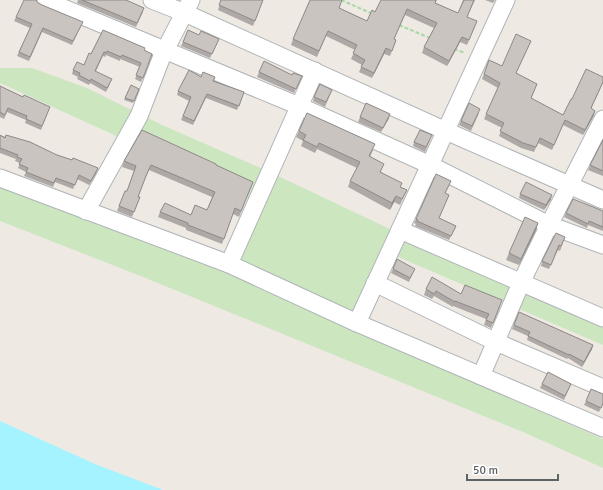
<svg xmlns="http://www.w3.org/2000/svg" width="603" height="490" viewBox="0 0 603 490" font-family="Signika,sans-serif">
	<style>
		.green { fill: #cce7c0 }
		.water { fill: #a4f3ff }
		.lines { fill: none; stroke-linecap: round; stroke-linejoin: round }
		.minor-casing { stroke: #b0b5b7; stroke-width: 19 }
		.path { stroke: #a6d9a3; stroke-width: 2; stroke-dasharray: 4 2; stroke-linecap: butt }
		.minor { stroke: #fff; stroke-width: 17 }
		.wall { fill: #aea9a6 }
		.shaded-wall { fill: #8d8987 }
		.building { fill: #cac4c1; stroke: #8d8987 }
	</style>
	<rect width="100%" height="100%" fill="#efe9e4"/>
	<g class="green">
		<path d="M0 68H32L87 88 160 124 270 172 257 202 112 134 0 83Z"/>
		<path d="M274 174 394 231 353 314 237 261Z"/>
		<path d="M0 180 229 264 475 383 603 439V468L523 432 138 275 0 221Z"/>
		<path d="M400 230 603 318V345L389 253Z"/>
	</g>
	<path class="water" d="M0 421 95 464 163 490H0Z"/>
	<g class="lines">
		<g class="minor-casing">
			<g id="minor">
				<path d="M44 0 299 106 430 165 549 225 603 245"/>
				<path d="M152 0 185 13 446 131 603 200"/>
				<path d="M0 178 229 264 357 323 603 428"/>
				<path d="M86 211 139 116 162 56 191 0"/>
				<path d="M400 230 603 318"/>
				<path d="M229 264 315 71"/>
				<path d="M375 283 496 342 603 388"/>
				<path d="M357 323 506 0"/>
				<path d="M481 376 521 283 549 225 603 119"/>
			</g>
		</g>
		<g class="path">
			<path d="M341 0 373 14"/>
			<path d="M399 25 430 38"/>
			<path d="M454 49 465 53"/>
		</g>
		<use href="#minor" class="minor"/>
	</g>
	<g class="wall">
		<path d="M78 0H126L143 12 136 27 77 3Z"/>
		<path d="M221 0H263L253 26 218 10Z"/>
		<path d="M381 0H437L435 3 458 13 463 0H475L467 17 475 26 467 45 460 42 447 66 422 53 424 47 434 28 405 15 394 39 396 40 390 56 384 54 372 78 359 72 362 65 351 59 355 50 326 36 317 57 291 45 293 39 339 8 367 21 375 12Z"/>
		<path d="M485 0H495L493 3Z"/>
		<path d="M37 2 42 5 81 26 72 45 42 32 29 61 17 56 30 28 14 21 16 17Z"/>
		<path d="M103 30 152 54 141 82 135 79 140 67 120 59V61L106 55 105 57 103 56 96 71 110 84 106 92 90 83 89 85 77 79 78 77 72 74 73 70 84 65 91 54Z"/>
		<path d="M531 41 516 73 537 84 531 99 563 115 572 99 603 77V83L591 109 594 115 583 135 563 125 552 150 538 143 534 152 521 148 499 136 502 128 484 119 498 88 482 79 489 60 502 66Z"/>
		<path d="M183 42 217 43 210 58 181 46Z"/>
		<path d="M259 72 292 75 300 80 294 93 257 77Z"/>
		<path d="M201 77H215L214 81 244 92 237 110 206 98 193 125 181 120 189 101 177 95 178 91Z"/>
		<path d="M131 85 139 89 133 103 124 100Z"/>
		<path d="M0 86 23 97 50 107 41 130 25 123 26 120 7 112 4 119 0 117Z"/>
		<path d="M332 90 325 107 313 101 314 97Z"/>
		<path d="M366 103 389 118 381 132 358 122Z"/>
		<path d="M479 113 471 131 459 125 461 121Z"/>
		<path d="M299 131 373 150 370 157 381 170V172L400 187 407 190 400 205 394 202 390 210 348 187 350 181 357 168 317 149 315 153 301 146 303 141 296 137Z"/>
		<path d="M0 135 72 160 98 168 96 173 89 185 77 179 73 189 55 182 53 187 24 176 26 172 18 168 20 163 15 161 16 159 0 153Z"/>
		<path d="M430 140 425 152 413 146 414 142Z"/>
		<path d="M603 140V176L588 170Z"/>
		<path d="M124 161 216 165 253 182 239 217 233 214 222 244 186 230V228L158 217 160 212 191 215 207 210 212 197 149 170 144 181 138 197H140L132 217 117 211 119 206 127 191 134 171 122 167Z"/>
		<path d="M451 181 445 194 439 218 456 226 449 240 415 226 416 224 414 223 416 219Z"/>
		<path d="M520 194 551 199 544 210 519 198Z"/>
		<path d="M603 211V231L588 225 587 228 564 217 566 213Z"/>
		<path d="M538 223 536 230 519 265 506 260 509 253Z"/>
		<path d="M565 237 560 251 558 250 549 269 541 266 542 261Z"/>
		<path d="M393 269 413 273 409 282 391 273Z"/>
		<path d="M426 289 461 294 500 306 491 328 484 325 486 319 453 306V307L434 296 432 299 424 295Z"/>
		<path d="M519 312 593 345 592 349 582 367 568 358 567 359 527 340 528 336 512 329Z"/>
		<path d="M542 384H571L564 400 540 388Z"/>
		<path d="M586 401 603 404 599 412 584 405Z"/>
	</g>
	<g class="shaded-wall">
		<path d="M462 37 460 42 447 66 449 61Z"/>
		<path d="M386 48 384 54 372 78 374 73Z"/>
		<path d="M595 111 594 115 583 135 585 130Z"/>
		<path d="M390 114 389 118 381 132Z"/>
		<path d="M98 168 96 173 89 185 91 181Z"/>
		<path d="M552 195 551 199 544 210 546 205Z"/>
		<path d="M396 196 394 202 390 210 392 203Z"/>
		<path d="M538 223 536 230 519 265 521 259Z"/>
		<path d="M593 345 592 349 582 367 584 362Z"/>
	</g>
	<g class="building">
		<path d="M24 0H37V2L42 5 83 22 73 41 43 28 30 57 19 52 32 24 16 17Z"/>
		<path d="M82 0H126L144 8 137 23Z"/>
		<path d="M221 0H263L255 21 219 5Z"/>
		<path d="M310 0H342L339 8 367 21 372 10 375 12 381 0H436L435 3 458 13 464 0H474L467 17 477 21 469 40 462 37 449 61 424 47 437 23 407 9 394 39 396 40 392 51 386 48 374 73 361 67 365 60 353 53 357 45 328 31 319 51 293 39Z"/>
		<path d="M103 30 145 48 144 50 152 54 143 78 136 75 141 63 122 55 121 57 107 51 106 53 104 52 95 71 112 79 107 88 91 79 90 81 79 75 80 73 73 70 77 62 84 65 89 53 91 54Z"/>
		<path d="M188 30 199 35 201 31 219 39 212 54 183 42Z"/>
		<path d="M516 34 531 41 516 73 537 84 531 98 563 115 571 99H572L586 69 603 77V82L591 108 595 111 585 130 565 120 554 145 540 138 536 147 523 143 500 131 504 123 486 114 500 83 484 74 489 60 502 66Z"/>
		<path d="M264 61 292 75 293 73 302 76 296 89 259 72Z"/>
		<path d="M189 70 201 77 203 72 215 77 213 81 244 92 239 106 207 94 194 121 183 116 191 97 178 91Z"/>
		<path d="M320 84 332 90 326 102 314 97Z"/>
		<path d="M131 85 139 89 134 101 125 98Z"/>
		<path d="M0 86 23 97 24 95 50 107 42 126 26 119 27 116 8 108 5 115 0 112Z"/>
		<path d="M366 103 390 114 383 128 360 117Z"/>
		<path d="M469 103 480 109 472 126 461 121Z"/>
		<path d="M307 113 375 144 369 156 384 164 380 172 402 183 400 187 407 190 402 199 396 196 392 203 350 181 360 162 319 143 317 147 303 140 306 135 299 131Z"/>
		<path d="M142 130 216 164V165L253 182 241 211 235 208 224 239 188 225V223L160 212 165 203 191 215 195 205 207 210 215 192 151 165 146 176 138 197H140L134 212 119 206 125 191H127L136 166 124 161Z"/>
		<path d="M420 130 432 135 426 147 414 142Z"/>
		<path d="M0 135 5 138 6 135 30 142 57 155 72 160 73 158 98 168 91 181 79 175 75 185 56 178 54 183 26 172 28 168 19 164 22 159 17 157 18 155 0 148Z"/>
		<path d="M603 140V171L590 165Z"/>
		<path d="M436 174 451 181 445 193 449 195 439 218 456 226 451 236 417 221 418 220 416 219Z"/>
		<path d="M526 182 552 195 546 205 520 194Z"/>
		<path d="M573 199 603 211V227L589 221 588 224 566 213Z"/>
		<path d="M525 217 538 223 521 259 509 253Z"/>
		<path d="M556 233 565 237 561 246 559 245 551 265 542 261Z"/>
		<path d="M397 259 415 269 410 278 393 269Z"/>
		<path d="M432 277 461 294 465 285 502 300 493 323 486 320 489 314 455 301V302L436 291 434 294 426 289Z"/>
		<path d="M519 312 593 345 584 362 569 354V355L528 336 530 332 514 325Z"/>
		<path d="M548 372 571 384 565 396 542 384Z"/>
		<path d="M591 389 603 394V403L601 408 586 401Z"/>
	</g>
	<path d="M467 474v6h91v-6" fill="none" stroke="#5c6365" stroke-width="2"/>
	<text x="473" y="474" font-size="12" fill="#5c6365" stroke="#ffffff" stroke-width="3" paint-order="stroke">50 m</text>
</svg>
